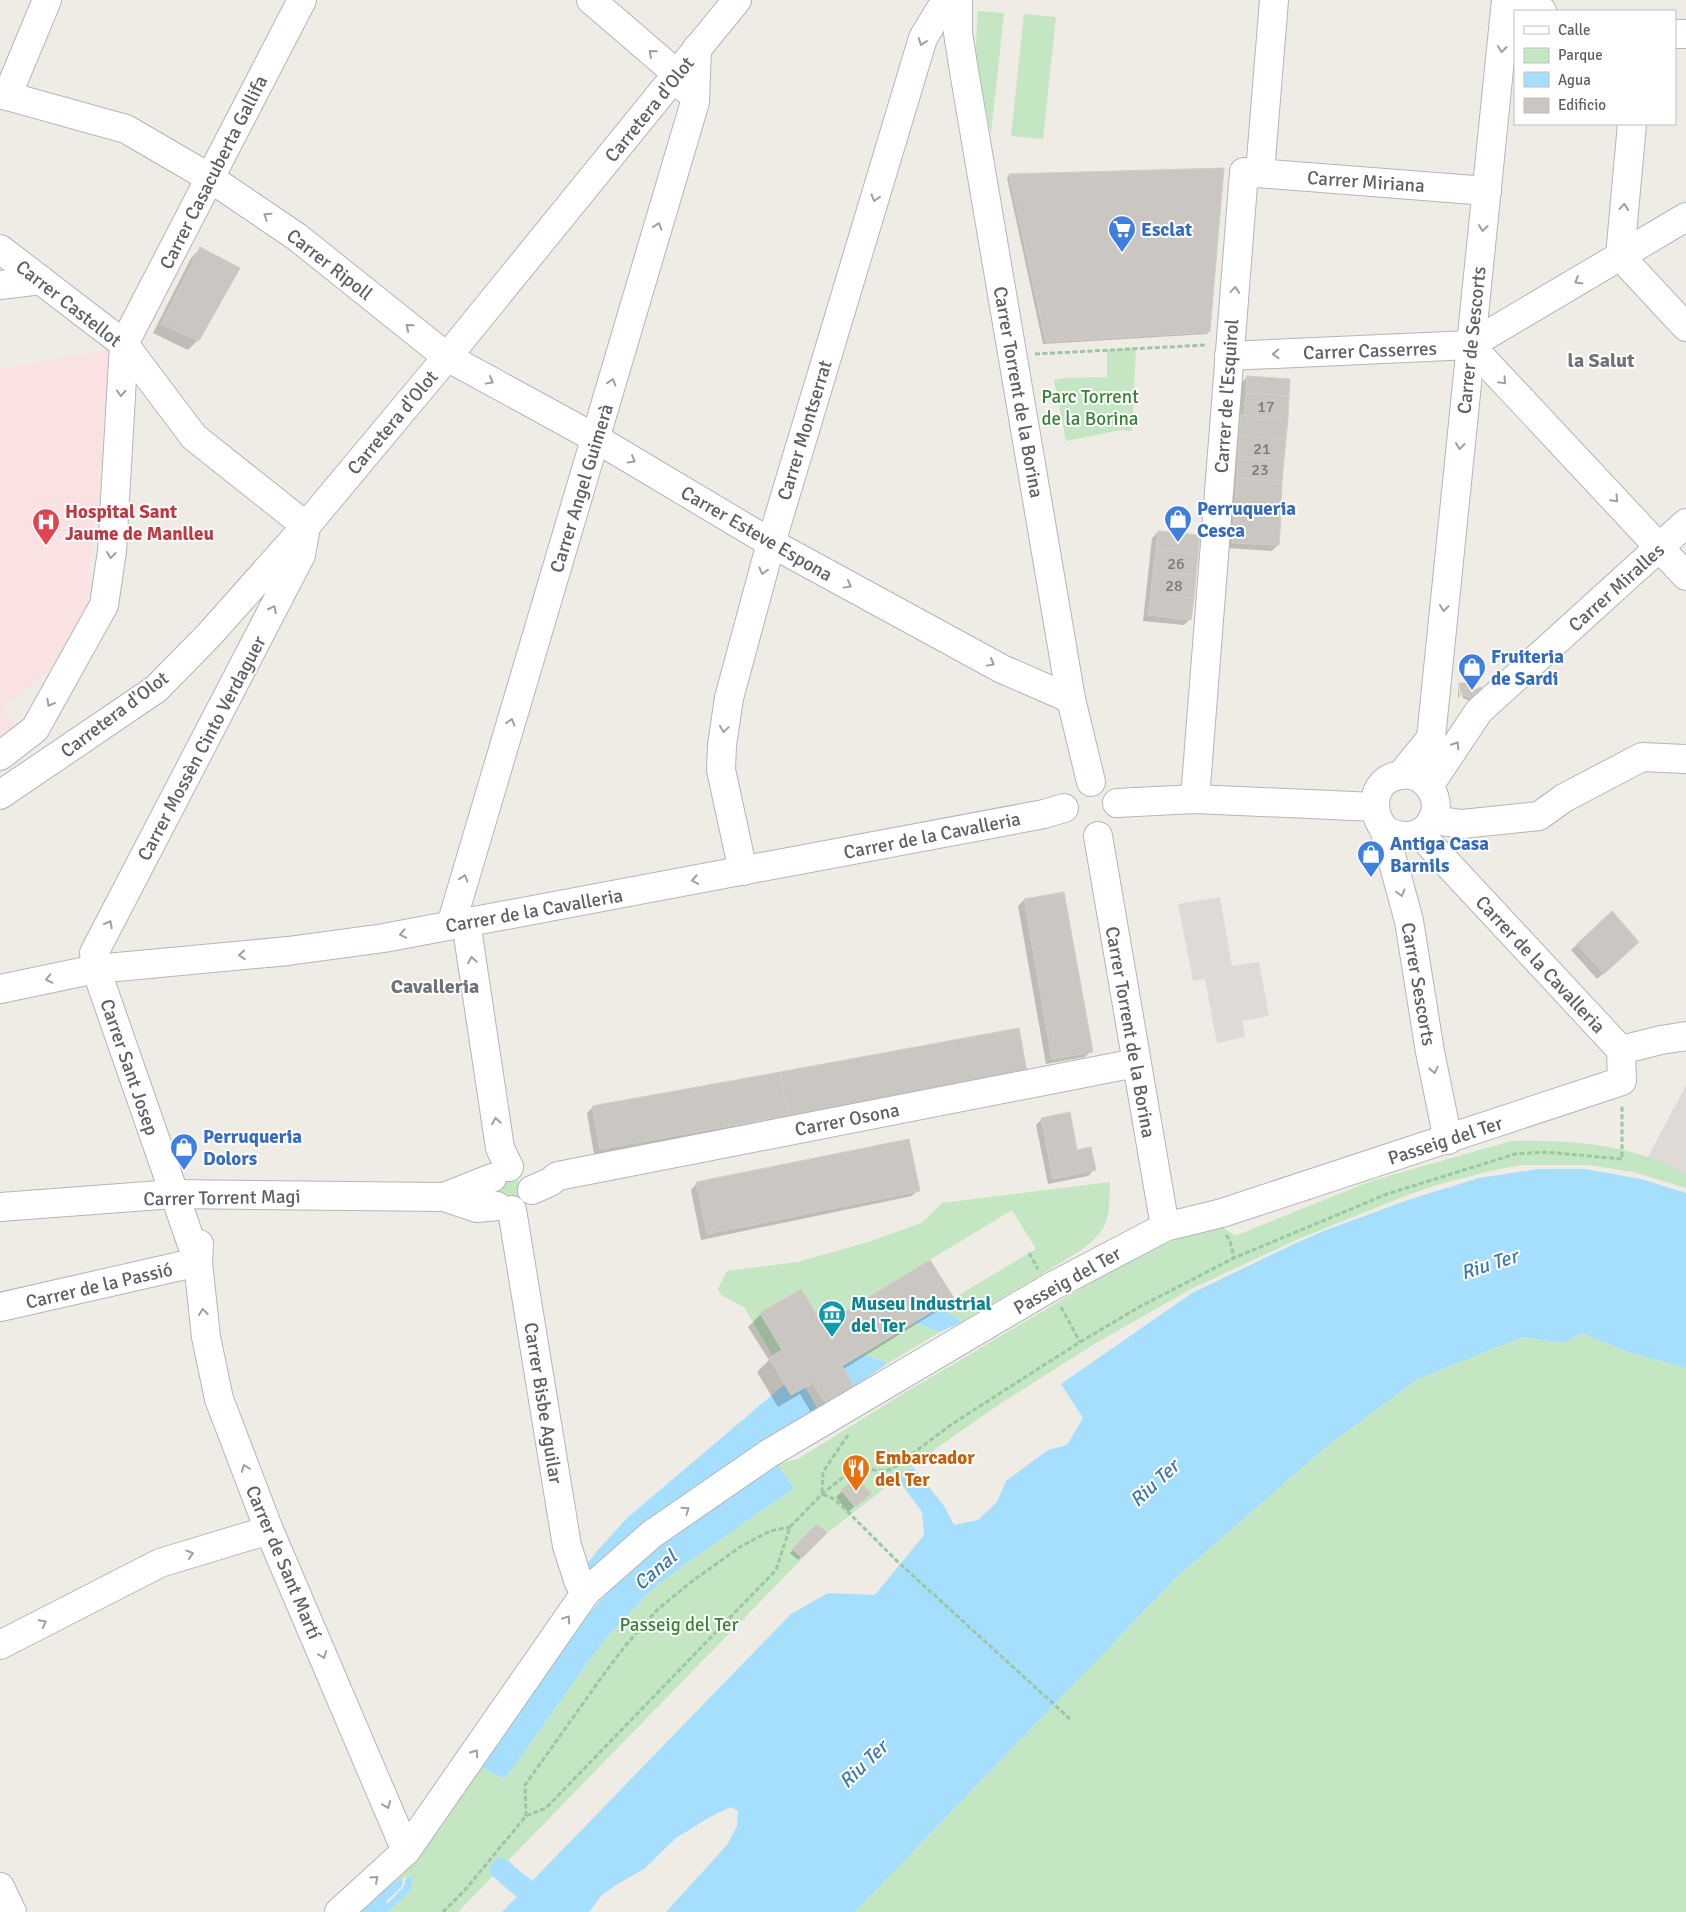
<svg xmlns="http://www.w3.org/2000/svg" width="1686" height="1912" viewBox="0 0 1686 1912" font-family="Signika,sans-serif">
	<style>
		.industrial { fill: #dedbd7 }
		.medical { fill: #fbe2e2 }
		.green { fill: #c4e6c2 }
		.water { fill: #a6defe }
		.shadow { fill: #0003 }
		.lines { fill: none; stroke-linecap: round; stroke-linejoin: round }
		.canal { stroke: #a6defe; stroke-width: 22 }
		.building { fill: #cac7c2; stroke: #d4cdc3 }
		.minor-casing { stroke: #b2b6ba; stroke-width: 30 }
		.path { stroke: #9bc7a4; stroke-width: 3; stroke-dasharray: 5 2.5; stroke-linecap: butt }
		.minor { stroke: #fff; stroke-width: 28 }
		.oneway { stroke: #9ea0a3 }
		.labels { text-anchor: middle; stroke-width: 4; stroke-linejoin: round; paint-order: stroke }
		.number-label { font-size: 16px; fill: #787a7c }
		.street-label { font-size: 19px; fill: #5d6165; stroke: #fff }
		.shop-label { font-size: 19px; font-weight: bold; fill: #366cbe; stroke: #fff; text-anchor: start }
		.park-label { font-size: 19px; fill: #388435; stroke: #fff }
		.health-label { font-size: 19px; font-weight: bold; fill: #be3a42; stroke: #fff; text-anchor: start }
		.culture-label { font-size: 19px; font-weight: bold; fill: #0d838f; stroke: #fff; text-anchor: start }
		.food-label { font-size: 19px; font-weight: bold; fill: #c56008; stroke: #fff; text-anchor: start }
		.neighbourhood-label { font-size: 20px; font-weight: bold; fill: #6e7377; stroke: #fff }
		.water-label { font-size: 20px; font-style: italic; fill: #3f7aa8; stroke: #fff }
	</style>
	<rect width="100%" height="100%" fill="#efece5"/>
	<g class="industrial">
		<path d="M1220 897 1232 966 1259 962 1269 1016 1242 1021 1245 1037 1217 1043 1205 979 1193 981 1178 904Z"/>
		<path d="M1686 1085V1174L1648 1157Z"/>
	</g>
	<path class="medical" d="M110 349 100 508 96 511 88 581 90 586 88 603 68 648 40 678 2 708 17 728 0 742V370Z"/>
	<g class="green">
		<path d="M978 11 1004 13 991 134 975 57Z"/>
		<path d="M1024 14 1056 17 1043 139 1011 136Z"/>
		<path d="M1136 348 1132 431 1121 430 1066 441 1054 380 1066 378 1107 377V350Z"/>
		<path d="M1511 1141C1557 1140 1604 1142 1648 1157 1661 1161 1673 1168 1686 1174V1188L1633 1172 1589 1165H1521L1490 1171 1440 1184 1405 1196 1296 1240 1191 1289 1096 1343 1003 1402 938 1447 827 1533 458 1912H388L410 1891 412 1876 392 1881 478 1765 505 1779 602 1643 649 1592 683 1566 794 1488 777 1464 798 1459 901 1395 1131 1259C1158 1246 1194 1231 1224 1228L1235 1236 1371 1181Z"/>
		<circle cx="510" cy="1188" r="11"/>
		<path d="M1110 1182C1109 1218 1111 1228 1080 1251L962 1322 939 1307 1036 1249 1012 1210 823 1325 800 1289 760 1313 782 1350 773 1356 744 1307 721 1295 718 1289 727 1271 798 1262 872 1241 923 1222 942 1203Z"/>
		<path d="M913 1322 940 1332 888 1363 862 1354Z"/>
		<path d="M1582 1333 1627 1352 1686 1368V1912H855L1177 1577 1326 1447 1418 1379 1523 1337 1564 1343Z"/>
	</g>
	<g class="water">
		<path d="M1538 1169H1585L1641 1179 1686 1193V1368L1627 1352 1582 1333 1564 1343 1523 1337 1418 1379 1326 1447 1177 1577 855 1912H666L727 1845 737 1826 738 1811 731 1807 710 1817 676 1838 644 1869 616 1885 602 1895 589 1912H502L791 1614 828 1593 875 1595 924 1535 922 1512 897 1478 913 1467 944 1506 954 1525 978 1520 997 1502 1006 1481 1048 1450 1067 1445 1083 1418 1061 1384 1192 1293 1296 1243 1326 1230 1411 1199 1479 1178Z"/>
		<path d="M939 1307 962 1322 940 1332 913 1322Z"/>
		<path d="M862 1354 888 1363 854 1387 842 1366Z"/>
		<path d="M785 1384 791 1395 805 1387 817 1408 776 1435 591 1575 583 1569 598 1550 627 1518Z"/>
		<path d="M777 1464 794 1488 683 1566 649 1592 602 1643 505 1779 478 1765C531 1691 580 1613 648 1552Z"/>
		<path d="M413 1876 410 1891 388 1912H358L392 1881 403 1878 402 1886 387 1901 386 1904 388 1903 404 1886 406 1878Z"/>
	</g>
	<g class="shadow">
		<path d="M1009 175 1209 331 1207 334 1043 344 1007 178Z"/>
		<path d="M200 249 198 340 188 350 153 333 191 258Z"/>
		<path d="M1247 377 1286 418 1278 545 1272 551 1227 548 1237 404 1240 401 1241 383Z"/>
		<path d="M1158 532 1190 619 1184 625 1143 621 1152 538Z"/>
		<path d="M1459 684 1474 691 1472 702 1463 698Z"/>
		<path d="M1458 685 1460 697H1458Z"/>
		<path d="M1063 893 1091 1051 1085 1057 1046 1064 1018 906 1024 900Z"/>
		<path d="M1612 913 1632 948 1597 979 1571 950Z"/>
		<path d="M1025 1071 781 1122 594 1154 587 1113 593 1107Z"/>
		<path d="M1042 1119 1094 1170 1088 1176 1048 1184 1036 1125Z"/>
		<path d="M697 1183 918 1190 912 1196 701 1240 691 1190Z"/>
		<path d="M952 1298 939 1310 842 1370V1403L815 1419 800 1394 778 1407 757 1372 769 1360 748 1327 761 1314 822 1327Z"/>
		<path d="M842 1491 863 1500 848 1512 836 1497Z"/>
		<path d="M817 1525 825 1533 798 1560 790 1553Z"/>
	</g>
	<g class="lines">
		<path class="canal" d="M501 1869C515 1881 534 1901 553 1900"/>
	</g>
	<g class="building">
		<path d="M1224 168 1210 332 1046 342 1009 174Z"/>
		<path d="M200 247 240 268 199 341 161 324Z"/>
		<path d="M1247 376 1290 379 1289 396 1246 393Z"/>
		<path d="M1246 393 1289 396 1288 419 1244 415Z"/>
		<path d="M1240 415 1288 419 1286 439 1239 436Z"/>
		<path d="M1239 436 1286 439 1284 460 1238 456Z"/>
		<path d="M1238 456 1284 460 1282 481 1237 478Z"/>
		<path d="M1237 478 1282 481 1281 517 1234 514Z"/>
		<path d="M1234 514 1281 517 1279 545 1232 543Z"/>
		<path d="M1158 531 1200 535 1198 554 1156 550Z"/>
		<path d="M1156 550 1198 554 1196 575 1153 572Z"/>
		<path d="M1153 572 1196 575 1194 598 1151 594Z"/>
		<path d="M1151 594 1194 598 1191 620 1148 615Z"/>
		<path d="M1459 683H1468V688L1474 690 1481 687 1484 693 1475 700 1461 694Z"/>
		<path d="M1064 892 1093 1052 1052 1059 1024 899Z"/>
		<path d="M1612 911 1639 942 1604 974 1577 944Z"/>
		<path d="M1019 1028 1027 1072 788 1116 780 1072Z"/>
		<path d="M780 1072 788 1116 600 1149 592 1106Z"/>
		<path d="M1070 1112 1077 1150 1091 1147 1096 1170 1053 1179 1041 1118Z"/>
		<path d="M909 1139 920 1191 707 1234 696 1182Z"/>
		<path d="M930 1260 954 1298 842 1366 856 1390 828 1407 813 1383 791 1395 769 1358 782 1350 760 1313 801 1289 823 1325Z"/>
		<path d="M857 1477 871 1494 855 1507 841 1490Z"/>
		<path d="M817 1524 827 1533 802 1558 792 1549Z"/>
	</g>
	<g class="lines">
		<g class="minor-casing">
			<g id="minor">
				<path d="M591 0 677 74 686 89"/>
				<path d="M958 0V33L964 71 1071 699 1091 782"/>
				<path d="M1510 0 1542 11"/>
				<path d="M1675 34H1686"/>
				<path d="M0 94 126 129 210 178 297 237 447 357 595 438 771 543 1002 669 1071 699"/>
				<path d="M7 96 47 0"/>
				<path d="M1632 124 1620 256 1686 327"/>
				<path d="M1260 173 1274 0"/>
				<path d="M0 249 124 344 194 437 306 526 301 555 94 953 96 969 198 1262 206 1337 219 1399 269 1530 406 1851"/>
				<path d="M0 285 41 280"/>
				<path d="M1470 345 1686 576"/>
				<path d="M1229 356 1470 345 1686 217"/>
				<path d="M0 756 35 729 104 605 112 551 124 344 302 0"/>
				<path d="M1401 775 1431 738 1506 0"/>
				<path d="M1429 786 1479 711 1686 523"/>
				<path d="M0 795 156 689 209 635 306 526 447 357 737 0"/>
				<path d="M1195 799 1244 172 1487 191"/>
				<path d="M1117 803 1195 799 1375 807"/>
				<path d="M1433 820 1462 824 1539 816 1564 798 1642 757 1686 759"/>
				<path d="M1384 829C1401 840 1424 839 1433 818 1443 797 1424 771 1401 775 1372 779 1369 809 1384 829L1409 921 1430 1052 1448 1140"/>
				<path d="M1419 833 1621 1050"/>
				<path d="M1098 836 1165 1227"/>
				<path d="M743 871 721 770 722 745 729 698 771 543 923 38 946 0"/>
				<path d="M466 922 500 1148 509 1167"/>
				<path d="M451 925 695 102 697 48"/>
				<path d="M0 989 96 969 288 951 384 938 1044 814 1064 808"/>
				<path d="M532 1190 550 1182 558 1176 1136 1063"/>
				<path d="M444 1197 492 1178"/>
				<path d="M0 1207 174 1194 444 1197 477 1208 497 1206"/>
				<path d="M512 1210 567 1546 579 1583 586 1592"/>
				<path d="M0 1307 198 1262 199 1244"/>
				<path d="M0 1645 160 1563 269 1530"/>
				<path d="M0 1887 12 1912"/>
				<path d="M339 1912 406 1851 586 1592 652 1534 768 1454 1049 1288 1165 1227 1222 1213 1622 1081 1621 1050 1661 1040 1686 1036"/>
			</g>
		</g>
		<g class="path">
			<path d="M1035 354 1206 345"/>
			<path d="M1226 1235 1230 1241 1234 1258"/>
			<path d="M1029 1253 1038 1269"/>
			<path d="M1061 1307 1080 1342"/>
			<path d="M848 1435 823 1472 822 1494 832 1498 840 1504 897 1561 1070 1719"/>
			<path d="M526 1816 525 1785 604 1674 625 1646 657 1610 691 1582 740 1547 770 1531 790 1527"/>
			<path d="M443 1912 465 1890 526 1816 546 1808 776 1570 790 1527 822 1494 856 1467C870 1468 879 1473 892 1469L952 1424 1080 1342 1141 1306 1234 1258 1387 1194 1515 1154 1545 1152 1622 1159V1106"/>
		</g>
		<use href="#minor" class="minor"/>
	</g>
	<defs><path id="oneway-chevron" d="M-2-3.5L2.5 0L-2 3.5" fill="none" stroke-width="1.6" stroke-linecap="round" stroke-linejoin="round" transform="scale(1.25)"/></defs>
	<g class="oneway">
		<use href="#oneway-chevron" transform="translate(922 42) rotate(110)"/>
		<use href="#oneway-chevron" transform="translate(1502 49) rotate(96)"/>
		<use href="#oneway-chevron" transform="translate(652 53) rotate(-139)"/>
		<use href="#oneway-chevron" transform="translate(875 198) rotate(107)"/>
		<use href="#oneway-chevron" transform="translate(1624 207) rotate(-85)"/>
		<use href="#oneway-chevron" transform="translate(267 216) rotate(-146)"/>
		<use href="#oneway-chevron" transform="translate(658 226) rotate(-73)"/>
		<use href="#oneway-chevron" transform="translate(1483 228) rotate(96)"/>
		<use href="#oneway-chevron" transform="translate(1578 281) rotate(149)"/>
		<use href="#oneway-chevron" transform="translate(1235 290) rotate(-85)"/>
		<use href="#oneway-chevron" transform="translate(409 327) rotate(-141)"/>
		<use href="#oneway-chevron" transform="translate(1276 354) rotate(178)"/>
		<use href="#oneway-chevron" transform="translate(490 381) rotate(29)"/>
		<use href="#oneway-chevron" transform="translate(1503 381) rotate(47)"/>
		<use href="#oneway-chevron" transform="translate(612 382) rotate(-73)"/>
		<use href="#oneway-chevron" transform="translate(121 393) rotate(93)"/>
		<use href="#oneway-chevron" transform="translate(1460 446) rotate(96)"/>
		<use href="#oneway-chevron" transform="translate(632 460) rotate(31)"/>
		<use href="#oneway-chevron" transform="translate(1615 499) rotate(47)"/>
		<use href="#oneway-chevron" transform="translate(111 555) rotate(97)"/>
		<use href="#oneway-chevron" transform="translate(763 571) rotate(105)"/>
		<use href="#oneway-chevron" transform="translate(848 585) rotate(29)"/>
		<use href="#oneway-chevron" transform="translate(1444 608) rotate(96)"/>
		<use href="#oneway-chevron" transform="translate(273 609) rotate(-63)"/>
		<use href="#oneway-chevron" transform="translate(991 663) rotate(29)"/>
		<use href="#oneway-chevron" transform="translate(50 703) rotate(119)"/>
		<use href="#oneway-chevron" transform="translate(511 722) rotate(-73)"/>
		<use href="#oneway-chevron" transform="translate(724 729) rotate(98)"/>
		<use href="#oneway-chevron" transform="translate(1456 745) rotate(-57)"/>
		<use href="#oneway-chevron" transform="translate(464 878) rotate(-73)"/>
		<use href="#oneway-chevron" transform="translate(695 880) rotate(170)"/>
		<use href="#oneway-chevron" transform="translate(1401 893) rotate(75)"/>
		<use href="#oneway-chevron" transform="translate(109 924) rotate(-62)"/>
		<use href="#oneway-chevron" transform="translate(403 934) rotate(169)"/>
		<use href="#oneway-chevron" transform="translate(242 955) rotate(175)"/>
		<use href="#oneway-chevron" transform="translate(472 960) rotate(-99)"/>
		<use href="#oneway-chevron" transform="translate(49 979) rotate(168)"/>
		<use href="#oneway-chevron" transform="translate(1434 1070) rotate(78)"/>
		<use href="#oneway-chevron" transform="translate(496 1121) rotate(-99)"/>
		<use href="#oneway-chevron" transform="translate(203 1312) rotate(-97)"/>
		<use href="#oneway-chevron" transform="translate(245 1468) rotate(-111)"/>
		<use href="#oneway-chevron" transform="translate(686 1510) rotate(-34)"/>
		<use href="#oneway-chevron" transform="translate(190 1554) rotate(-17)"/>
		<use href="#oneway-chevron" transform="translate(567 1619) rotate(-56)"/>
		<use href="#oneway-chevron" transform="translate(43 1623) rotate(-27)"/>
		<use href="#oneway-chevron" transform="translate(323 1655) rotate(67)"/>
		<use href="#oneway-chevron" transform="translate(475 1753) rotate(-55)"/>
		<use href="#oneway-chevron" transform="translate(387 1805) rotate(67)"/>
		<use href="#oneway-chevron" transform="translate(375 1879) rotate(-42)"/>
	</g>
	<defs>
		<g id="supermarket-pin" transform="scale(1.4375)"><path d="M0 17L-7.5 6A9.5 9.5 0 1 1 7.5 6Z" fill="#3f7fe0" stroke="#fff"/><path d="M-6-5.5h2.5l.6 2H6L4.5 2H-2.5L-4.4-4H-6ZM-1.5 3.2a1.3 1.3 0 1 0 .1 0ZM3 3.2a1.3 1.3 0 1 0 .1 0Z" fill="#fff"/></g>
		<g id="shop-pin" transform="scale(1.4375)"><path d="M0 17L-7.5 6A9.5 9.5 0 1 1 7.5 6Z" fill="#3f7fe0" stroke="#fff"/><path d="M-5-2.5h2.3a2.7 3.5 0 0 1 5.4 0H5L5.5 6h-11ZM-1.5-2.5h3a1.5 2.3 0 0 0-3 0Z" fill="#fff"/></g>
		<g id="hospital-pin" transform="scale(1.4375)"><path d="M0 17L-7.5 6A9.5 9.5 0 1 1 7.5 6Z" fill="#e0444e" stroke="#fff"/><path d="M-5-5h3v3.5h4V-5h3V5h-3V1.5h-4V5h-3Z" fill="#fff"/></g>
		<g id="museum-pin" transform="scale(1.4375)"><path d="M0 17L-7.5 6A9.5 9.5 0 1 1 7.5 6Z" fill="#0f9aa8" stroke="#fff"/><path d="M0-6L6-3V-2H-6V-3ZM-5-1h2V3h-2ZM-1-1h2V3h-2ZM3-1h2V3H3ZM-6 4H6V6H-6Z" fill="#fff"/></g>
		<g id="restaurant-pin" transform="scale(1.4375)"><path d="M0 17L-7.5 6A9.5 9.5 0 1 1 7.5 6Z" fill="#e8710a" stroke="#fff"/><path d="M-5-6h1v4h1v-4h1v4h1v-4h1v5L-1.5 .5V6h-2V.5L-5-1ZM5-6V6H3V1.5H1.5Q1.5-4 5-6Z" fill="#fff"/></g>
	</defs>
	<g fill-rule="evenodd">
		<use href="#supermarket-pin" x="1122" y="229"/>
		<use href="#shop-pin" x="1178" y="519"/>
		<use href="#hospital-pin" x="46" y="522"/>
		<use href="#shop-pin" x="1472" y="667"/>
		<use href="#shop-pin" x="1371" y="854"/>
		<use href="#shop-pin" x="184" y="1147"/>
		<use href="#museum-pin" x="832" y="1314"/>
		<use href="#restaurant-pin" x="856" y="1468"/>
	</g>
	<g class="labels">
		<g class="number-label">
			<text x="1266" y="412">17</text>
			<text x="1262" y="454">21</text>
			<text x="1260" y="475">23</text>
			<text x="1176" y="569">26</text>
			<text x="1174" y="591">28</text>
		</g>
		<g class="street-label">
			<text transform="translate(649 109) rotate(-51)" y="7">Carretera d'Olot</text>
			<text transform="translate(213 172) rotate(-63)" y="7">Carrer Casacuberta Gallifa</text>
			<text transform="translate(1366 181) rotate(4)" y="7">Carrer Miriana</text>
			<text transform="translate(330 264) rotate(38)" y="7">Carrer Ripoll</text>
			<text transform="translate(69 303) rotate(38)" y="7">Carrer Castellot</text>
			<text transform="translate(1471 340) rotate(-84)" y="7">Carrer de Sescorts</text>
			<text transform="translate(1370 350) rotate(-2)" y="7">Carrer Casserres</text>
			<text transform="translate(1019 392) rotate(80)" y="7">Carrer Torrent de la Borina</text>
			<text transform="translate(1226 396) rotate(-86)" y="7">Carrer de l'Esquirol</text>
			<text transform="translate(392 422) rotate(-50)" y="7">Carretera d'Olot</text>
			<text transform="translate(804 430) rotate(-73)" y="7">Carrer Montserrat</text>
			<text transform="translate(581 488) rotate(-73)" y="7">Carrer Angel Guimerà</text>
			<text transform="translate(757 533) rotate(30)" y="7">Carrer Esteve Espona</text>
			<text transform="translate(1616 587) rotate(-42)" y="7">Carrer Miralles</text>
			<text transform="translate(114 714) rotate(-37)" y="7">Carretera d'Olot</text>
			<text transform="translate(201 748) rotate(-62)" y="7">Carrer Mossèn Cinto Verdaguer</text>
			<text transform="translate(932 835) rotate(-11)" y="7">Carrer de la Cavalleria</text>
			<text transform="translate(534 910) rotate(-10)" y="7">Carrer de la Cavalleria</text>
			<text transform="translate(1541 964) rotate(47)" y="7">Carrer de la Cavalleria</text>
			<text transform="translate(1419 984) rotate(80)" y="7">Carrer Sescorts</text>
			<text transform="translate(1131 1032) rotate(80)" y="7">Carrer Torrent de la Borina</text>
			<text transform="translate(130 1067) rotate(71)" y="7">Carrer Sant Josep</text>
			<text transform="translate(847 1119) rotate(-11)" y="7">Carrer Osona</text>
			<text transform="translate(1445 1140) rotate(-18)" y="7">Passeig del Ter</text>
			<text transform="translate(222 1197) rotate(-1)" y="7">Carrer Torrent Magi</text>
			<text transform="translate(1067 1280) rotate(-29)" y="7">Passeig del Ter</text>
			<text transform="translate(99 1285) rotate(-13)" y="7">Carrer de la Passió</text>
			<text transform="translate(544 1403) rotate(81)" y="7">Carrer Bisbe Aguilar</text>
			<text transform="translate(284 1562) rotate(67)" y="7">Carrer de Sant Martí</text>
		</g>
		<g class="shop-label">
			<text x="1141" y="236">Esclat</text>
			<text x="1197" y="515">Perruqueria<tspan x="1197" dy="22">Cesca</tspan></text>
			<text x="1491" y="663">Fruiteria<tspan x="1491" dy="22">de Sardi</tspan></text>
			<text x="1390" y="850">Antiga Casa<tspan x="1390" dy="22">Barnils</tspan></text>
			<text x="203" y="1143">Perruqueria<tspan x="203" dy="22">Dolors</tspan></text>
		</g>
		<g class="park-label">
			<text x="1090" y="403">Parc Torrent<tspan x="1090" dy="22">de la Borina</tspan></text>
			<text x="679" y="1631">Passeig del Ter</text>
		</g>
		<g class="health-label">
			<text x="65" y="518">Hospital Sant<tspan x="65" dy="22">Jaume de Manlleu</tspan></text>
		</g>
		<g class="culture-label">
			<text x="851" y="1310">Museu Industrial<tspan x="851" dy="22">del Ter</tspan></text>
		</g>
		<g class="food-label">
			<text x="875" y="1464">Embarcador<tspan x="875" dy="22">del Ter</tspan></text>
		</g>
		<g class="neighbourhood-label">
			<text x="1601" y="367">la Salut</text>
			<text x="435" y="993">Cavalleria</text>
		</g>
		<g class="water-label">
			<text transform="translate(1489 1264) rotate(-18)" y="7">Riu Ter</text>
			<text transform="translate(1154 1483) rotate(-43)" y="7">Riu Ter</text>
			<text transform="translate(655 1570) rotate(-41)" y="7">Canal</text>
			<text transform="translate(863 1764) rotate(-44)" y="7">Riu Ter</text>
		</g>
	</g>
	<rect x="1514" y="10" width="162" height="115" fill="#ffffff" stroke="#bec0c1"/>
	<rect x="1524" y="26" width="25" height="8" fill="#ffffff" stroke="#bec0c1"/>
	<text x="1558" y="35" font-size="15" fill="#5d6165">Calle</text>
	<rect x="1524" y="48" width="25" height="15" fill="#c4e6c2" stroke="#bec0c1"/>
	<text x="1558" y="60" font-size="15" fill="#5d6165">Parque</text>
	<rect x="1524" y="72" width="25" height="15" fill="#a6defe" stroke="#bec0c1"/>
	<text x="1558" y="85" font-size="15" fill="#5d6165">Agua</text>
	<rect x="1524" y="98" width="25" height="15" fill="#cac7c2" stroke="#bec0c1"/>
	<text x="1558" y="110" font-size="15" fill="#5d6165">Edificio</text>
</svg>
